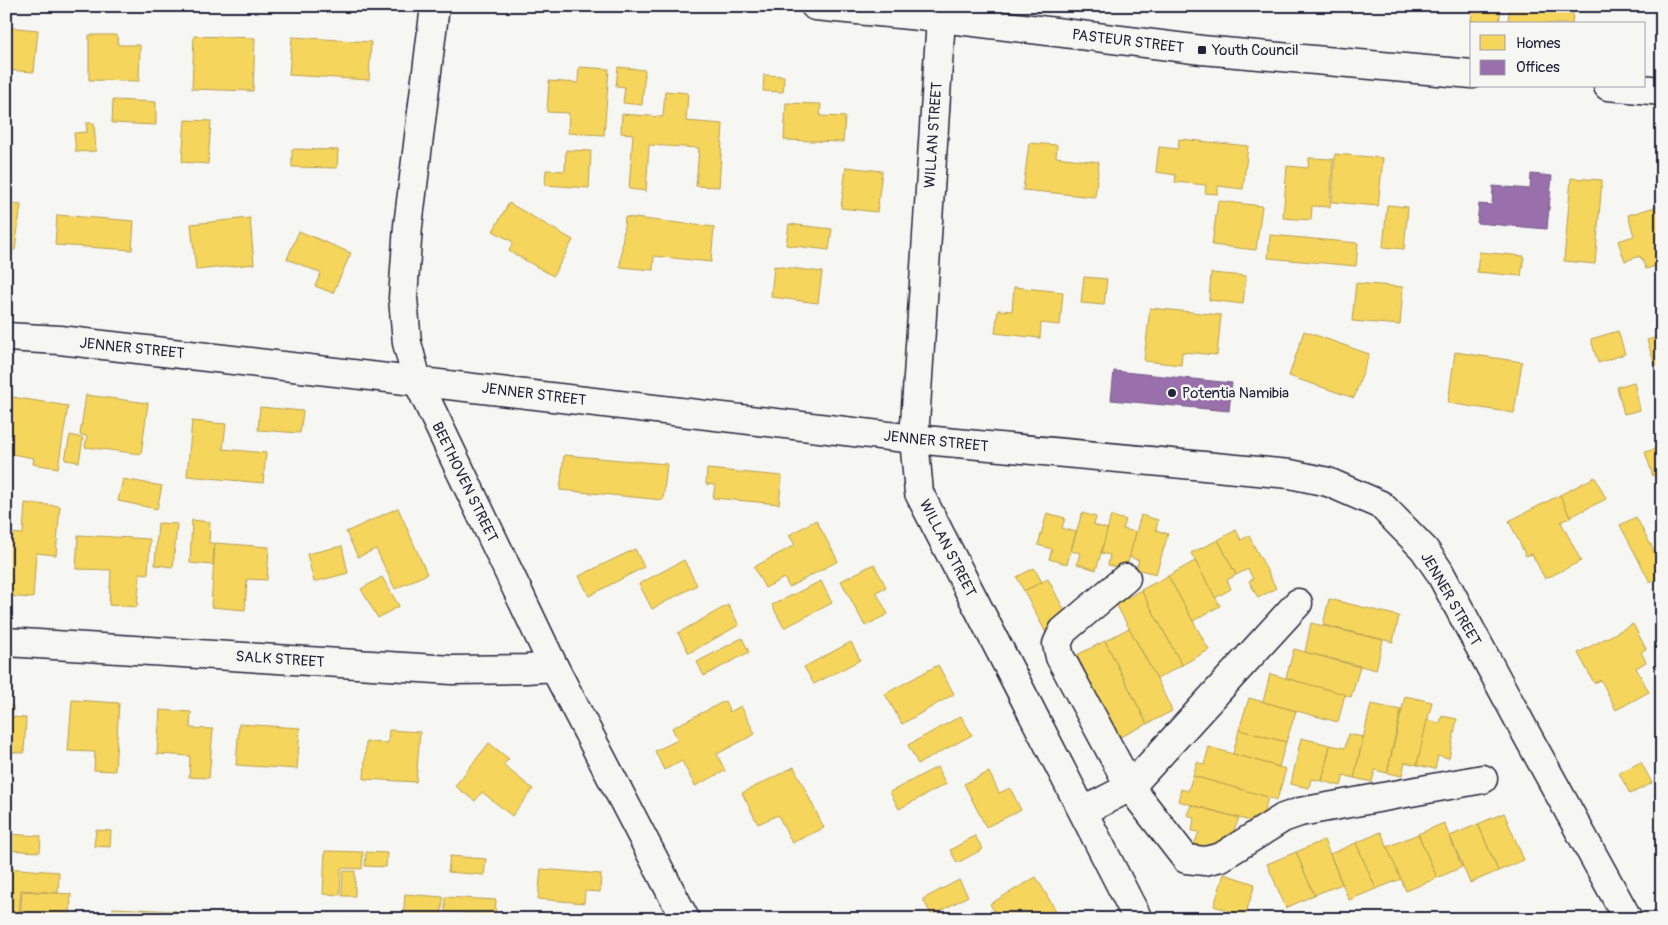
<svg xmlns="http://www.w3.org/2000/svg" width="1668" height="925" viewBox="0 0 1668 925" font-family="Pangolin,sans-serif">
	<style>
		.homes { fill: #f6d55c; stroke: #b69f52 }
		.offices { fill: #9970ab; stroke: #755989 }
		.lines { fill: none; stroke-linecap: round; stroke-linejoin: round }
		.minor-casing { stroke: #22223b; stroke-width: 31 }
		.major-casing { stroke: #22223b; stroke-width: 31 }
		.minor { stroke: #f6f6f2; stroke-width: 28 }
		.major { stroke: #f6f6f2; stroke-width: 28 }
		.poi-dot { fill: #22223b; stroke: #f6f6f2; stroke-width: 2 }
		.labels { text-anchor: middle; stroke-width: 5; stroke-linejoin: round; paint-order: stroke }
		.street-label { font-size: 15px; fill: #22223b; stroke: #f6f6f2 }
		.poi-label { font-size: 15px; fill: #22223b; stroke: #f6f6f2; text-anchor: start }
	</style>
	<rect width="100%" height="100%" fill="#f6f6f2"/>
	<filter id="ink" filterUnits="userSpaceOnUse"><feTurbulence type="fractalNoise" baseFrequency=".02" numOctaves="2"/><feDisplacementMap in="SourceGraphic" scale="10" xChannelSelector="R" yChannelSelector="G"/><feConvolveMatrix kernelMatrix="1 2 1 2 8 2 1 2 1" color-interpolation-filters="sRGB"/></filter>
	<g filter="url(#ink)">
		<g class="homes">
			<path d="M1420 6H1453L1452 11Z"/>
			<path d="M1473 6H1501L1499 24 1471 21Z"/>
			<path d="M1510 6H1574L1572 24H1539L1508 20Z"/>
			<path d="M6 27 38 30 34 72 6 70Z"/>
			<path d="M89 35H117L118 45H140L139 81 89 80Z"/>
			<path d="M194 36 255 38 253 91 192 89Z"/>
			<path d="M292 37 371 42 369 80 289 75Z"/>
			<path d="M579 67 609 69 604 135 568 133 569 113 547 112 549 81 578 83Z"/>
			<path d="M618 67 645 70 642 105 623 103 625 87 616 86Z"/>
			<path d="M764 75 784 76 783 92 763 91Z"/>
			<path d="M665 91 688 93 686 121 723 124 719 187 696 186 699 148 649 145 646 191 629 189 633 134 621 133 622 114 663 117Z"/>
			<path d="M113 100 156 102V125L112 123Z"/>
			<path d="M786 103 821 104 820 116 845 117 843 142 784 140Z"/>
			<path d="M185 120 211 121 208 164 182 162Z"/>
			<path d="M86 123H94L96 151 76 152 74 133 87 132Z"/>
			<path d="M1179 139 1248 146 1243 189 1218 186V194L1205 193 1206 185 1175 182 1176 175 1156 172 1159 147 1178 149Z"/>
			<path d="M1029 143 1057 145 1056 157 1099 162 1095 197 1023 190Z"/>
			<path d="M292 149 338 150 337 168 292 167Z"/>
			<path d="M566 150 591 151 589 188 545 185 546 170 565 171Z"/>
			<path d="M1335 154 1383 158 1378 206 1332 202Z"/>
			<path d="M1309 158 1333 159 1330 207 1312 206 1311 220 1283 218 1287 166 1308 168Z"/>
			<path d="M846 167 882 171 877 212 841 208Z"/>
			<path d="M1571 178 1602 180 1595 264 1564 261Z"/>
			<path d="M1218 201 1262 206 1256 250 1212 245Z"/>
			<path d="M6 203 21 205 15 250 6 249Z"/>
			<path d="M509 203 573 240 553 276 509 251 513 242 493 231Z"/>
			<path d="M1387 205 1408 207 1404 249 1383 247Z"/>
			<path d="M1662 205V264L1646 269 1642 258H1640V256L1625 261 1618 241 1634 236 1628 215Z"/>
			<path d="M57 215 134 221 132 250 55 245Z"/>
			<path d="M625 217 714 227 711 262 654 256 653 270 620 267Z"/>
			<path d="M250 218 254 264 196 270 191 224Z"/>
			<path d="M789 224 832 229 829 250 786 245Z"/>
			<path d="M299 231 351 253 333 293 315 286 321 273 287 259Z"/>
			<path d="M1270 235 1358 243 1356 266 1268 258Z"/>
			<path d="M1479 252 1524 256 1521 276 1477 272Z"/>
			<path d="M774 266 822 272 818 303 771 297Z"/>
			<path d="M1211 273 1246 276 1243 304 1209 300Z"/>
			<path d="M1084 277 1107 279 1104 305 1081 303Z"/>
			<path d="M1356 283 1403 287 1400 325 1352 321Z"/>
			<path d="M1014 287 1063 292 1060 325 1041 323 1040 338 995 333 998 310 1012 311Z"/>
			<path d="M1150 308 1221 315 1217 355 1182 352 1181 365 1144 361Z"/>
			<path d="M1304 331 1369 354 1354 398 1289 376Z"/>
			<path d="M1618 331 1625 354 1598 363 1591 339Z"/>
			<path d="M1662 336V363L1655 365 1647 340Z"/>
			<path d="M1455 352 1522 362 1514 413 1448 403Z"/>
			<path d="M1634 382 1640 410 1624 414 1617 387Z"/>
			<path d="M86 395 148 403 141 454 85 447 87 436 80 435Z"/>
			<path d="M6 396 68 406 58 468 33 464 34 458 6 453Z"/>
			<path d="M260 407 303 411 300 433 258 430Z"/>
			<path d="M192 421 226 424 223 449 266 453 263 483 187 476Z"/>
			<path d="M70 435 83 438 79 462 65 460Z"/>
			<path d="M1662 447V473L1653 476 1645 452Z"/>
			<path d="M564 455 667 464 663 500 560 490Z"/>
			<path d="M707 469 782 476 779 504 713 498 715 485 706 484Z"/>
			<path d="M1595 477 1606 499 1570 517 1560 495Z"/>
			<path d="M123 479 162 486 157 509 118 501Z"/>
			<path d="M1560 495 1570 517 1561 522 1581 561 1545 579 1532 554 1526 556 1509 521Z"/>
			<path d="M25 503 60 506 56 555 36 553 33 598 6 596 7 533 23 534Z"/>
			<path d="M398 508 427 574 395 589 376 549 358 557 346 532Z"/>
			<path d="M1047 513 1065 518 1062 528 1076 532 1067 564 1049 559 1052 549 1038 545Z"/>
			<path d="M1082 513 1096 517 1094 525 1108 529 1096 570 1077 564 1080 553 1071 551Z"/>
			<path d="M1141 515 1158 520 1156 530 1168 534 1156 574 1136 569 1139 560 1129 557Z"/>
			<path d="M1111 516 1126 520 1123 529 1136 532 1126 570 1108 565 1110 555 1101 553Z"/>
			<path d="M1636 517 1662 566V576L1650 582 1620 525Z"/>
			<path d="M192 520 210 522 209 543H214L213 565 190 563Z"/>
			<path d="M816 520 838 561 789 587 784 578 765 588 754 567 795 545 789 535Z"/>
			<path d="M158 523 177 524 173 567 155 565Z"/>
			<path d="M1236 530 1241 540 1249 536 1276 588 1258 598 1249 581 1253 579 1248 569 1236 575 1218 540Z"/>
			<path d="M78 535 150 539 148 574 140 573 137 607 109 605 111 570 76 569Z"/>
			<path d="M1218 540 1236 575 1227 580 1231 589 1215 598 1191 553Z"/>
			<path d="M215 543 269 547 267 580 247 579 245 610 211 607Z"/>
			<path d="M342 546 348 573 314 582 307 554Z"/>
			<path d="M635 549 644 567 589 596 579 576Z"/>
			<path d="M684 560 697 585 652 609 639 584Z"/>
			<path d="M1195 561 1220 606 1193 621 1168 576Z"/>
			<path d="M874 564 886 587 876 592 888 614 865 626 841 581Z"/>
			<path d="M1034 568 1042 582 1024 591 1017 577Z"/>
			<path d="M1168 576 1209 650 1182 665 1141 590Z"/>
			<path d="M382 577 399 606 378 618 361 589Z"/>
			<path d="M1048 579 1070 621 1046 633 1024 591Z"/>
			<path d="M821 581 832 603 784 628 772 605Z"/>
			<path d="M1141 590 1182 665 1157 679 1116 604Z"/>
			<path d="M1329 599 1399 616 1393 642 1323 625Z"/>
			<path d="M728 605 739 625 689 653 678 633Z"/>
			<path d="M1311 623 1383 640 1376 670 1305 652Z"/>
			<path d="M1633 624 1646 649 1641 652 1646 662 1636 668 1649 692 1616 710 1601 680 1594 683 1578 653Z"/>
			<path d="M1129 628 1157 679 1172 711 1147 724 1105 641Z"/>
			<path d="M742 638 749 652 704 676 697 662Z"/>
			<path d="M1105 641 1147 724 1118 738 1077 655Z"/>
			<path d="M851 642 860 660 814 684 804 667Z"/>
			<path d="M1294 649 1360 667 1351 697 1286 678Z"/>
			<path d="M938 665 954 694 902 724 885 694Z"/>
			<path d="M1270 674 1345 694 1338 722 1263 702Z"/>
			<path d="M1405 696 1432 702 1417 765 1405 762 1402 776 1387 773Z"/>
			<path d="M1249 698 1296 711 1286 742 1239 730Z"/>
			<path d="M72 700 119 703 115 771 94 770 95 752 68 751Z"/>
			<path d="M725 701 730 712 741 706 755 734 717 754 725 771 695 786 682 761 664 770 655 751 678 740 672 728Z"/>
			<path d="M1371 704 1401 710 1387 773 1375 770 1372 782 1354 778Z"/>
			<path d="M6 705 13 706 12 717 26 718 24 753 6 752Z"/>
			<path d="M160 710 191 712 190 728 213 729 209 778 189 777 190 756 157 754Z"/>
			<path d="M961 716 972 735 918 764 908 745Z"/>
			<path d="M1442 716 1457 719 1449 758 1438 756 1435 769 1417 765 1427 720 1440 723Z"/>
			<path d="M239 724 300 728 297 769 236 765Z"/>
			<path d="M389 730 420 732 416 782 364 779 366 742 388 743Z"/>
			<path d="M1239 730 1286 742 1279 767 1233 754Z"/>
			<path d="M1348 734 1363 737 1354 778 1344 775 1341 786 1322 781 1330 745 1345 748Z"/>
			<path d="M1301 738 1330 745 1322 781 1311 779 1309 788 1291 784Z"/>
			<path d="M489 743 509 759 503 765 533 789 512 816 482 792 475 801 455 786Z"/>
			<path d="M1209 747 1286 769 1277 800 1193 776 1197 762 1204 765Z"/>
			<path d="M1641 762 1652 783 1630 794 1619 773Z"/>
			<path d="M794 767 824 828 792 843 778 815 758 824 742 793Z"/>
			<path d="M937 767 946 784 899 809 890 792Z"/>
			<path d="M989 772 999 793 1010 788 1021 810 986 827 964 784Z"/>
			<path d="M1193 776 1268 797 1261 824 1178 801 1181 789 1188 791Z"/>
			<path d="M1191 805 1239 818 1234 830 1241 832 1242 858 1194 845 1199 832 1192 831 1194 818 1187 815Z"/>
			<path d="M1504 813 1524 860 1498 871 1478 824Z"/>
			<path d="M1444 823 1462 867 1437 878 1418 834Z"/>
			<path d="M1478 824 1498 871 1470 883 1450 836Z"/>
			<path d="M96 830 111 831 110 847 94 846Z"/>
			<path d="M1381 832 1401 879 1376 889 1356 843Z"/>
			<path d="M6 834 41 836 40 852 6 850Z"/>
			<path d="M1418 834 1437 878 1406 891 1387 847Z"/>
			<path d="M975 836 983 849 957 863 950 850Z"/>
			<path d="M1324 840 1342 884 1314 895 1296 852Z"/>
			<path d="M1356 843 1376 889 1349 900 1330 854Z"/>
			<path d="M325 851 363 852 362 869 341 868 340 895 323 894Z"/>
			<path d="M366 852 387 853 386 867 365 866Z"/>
			<path d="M1296 852 1314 895 1286 908 1267 864Z"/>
			<path d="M450 856 486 859 484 875 448 872Z"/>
			<path d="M6 868 59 872 58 893 21 890 19 917 6 916Z"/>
			<path d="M541 869 601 874 600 892 585 891 584 903 538 899Z"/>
			<path d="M343 871H355V896H342Z"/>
			<path d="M1224 874 1255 884 1245 916 1214 906Z"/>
			<path d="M1036 877 1059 916 1055 919H1023L1019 912 1008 919H999L990 904Z"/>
			<path d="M959 880 968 896 932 916 923 899Z"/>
			<path d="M22 891 71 894 70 919H20Z"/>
			<path d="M405 894 443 897 441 919H403Z"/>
			<path d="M445 897 496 900 495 915 445 912Z"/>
			<path d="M113 908 176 911V919H112Z"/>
			<path d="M324 914 378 916V919H323Z"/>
		</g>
		<g class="offices">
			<path d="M1531 174 1552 176 1547 229 1477 223 1479 204 1492 205 1493 186 1530 189Z"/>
			<path d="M1114 371 1232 383 1229 411 1111 400Z"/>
		</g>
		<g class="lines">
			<g class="minor-casing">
				<g id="minor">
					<path d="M435 6 408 226 403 298 407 343 417 380 554 667 685 919"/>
					<path d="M941 18 914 439 919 493 1138 919"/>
					<path d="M6 337 60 340 914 439 1290 474 1328 482 1381 505 1424 549 1439 571 1528 737 1628 919"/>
					<path d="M1126 578 1063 631 1057 644 1060 657 1130 787 1186 859 1205 861 1221 857 1283 818 1300 812 1483 779"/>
					<path d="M6 642 452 670 526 669 554 667"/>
					<path d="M1084 811 1130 787 1298 603"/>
				</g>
			</g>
			<g class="major-casing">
				<g id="major">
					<path d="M815 6 941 18 1202 50 1472 74"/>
					<path d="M1608 86 1662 91"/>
				</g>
			</g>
			<use href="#minor" class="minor"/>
			<use href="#major" class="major"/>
		</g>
	</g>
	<g class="poi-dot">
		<rect x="1197" y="45" width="10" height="10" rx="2.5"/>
		<circle cx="1172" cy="393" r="5"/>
	</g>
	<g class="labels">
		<g class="street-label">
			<text transform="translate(1128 41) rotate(7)" y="5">PASTEUR STREET</text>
			<text transform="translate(933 135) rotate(-86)" y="5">WILLAN STREET</text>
			<text transform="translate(132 348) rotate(6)" y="5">JENNER STREET</text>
			<text transform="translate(534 394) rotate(7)" y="5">JENNER STREET</text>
			<text transform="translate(936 441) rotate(6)" y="5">JENNER STREET</text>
			<text transform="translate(465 482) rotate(64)" y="5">BEETHOVEN STREET</text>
			<text transform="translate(948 548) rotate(63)" y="5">WILLAN STREET</text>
			<text transform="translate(1451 599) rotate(60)" y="5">JENNER STREET</text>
			<text transform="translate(280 659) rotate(4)" y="5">SALK STREET</text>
		</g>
		<g class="poi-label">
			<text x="1212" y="55">Youth Council</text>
			<text x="1182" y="398">Potentia Namibia</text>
		</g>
	</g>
	<rect width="1668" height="925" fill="none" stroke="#f6f6f2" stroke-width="25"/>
	<rect x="12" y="12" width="1643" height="900" fill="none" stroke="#22223b" stroke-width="2" filter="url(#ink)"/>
	<rect x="1470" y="22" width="175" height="65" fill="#f6f6f2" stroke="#a1a1a9"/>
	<rect x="1480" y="35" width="25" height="15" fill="#f6d55c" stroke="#a1a1a9"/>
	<text x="1516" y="48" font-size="15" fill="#22223b">Homes</text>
	<rect x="1480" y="60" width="25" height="15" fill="#9970ab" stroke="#a1a1a9"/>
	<text x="1516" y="72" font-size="15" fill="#22223b">Offices</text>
</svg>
